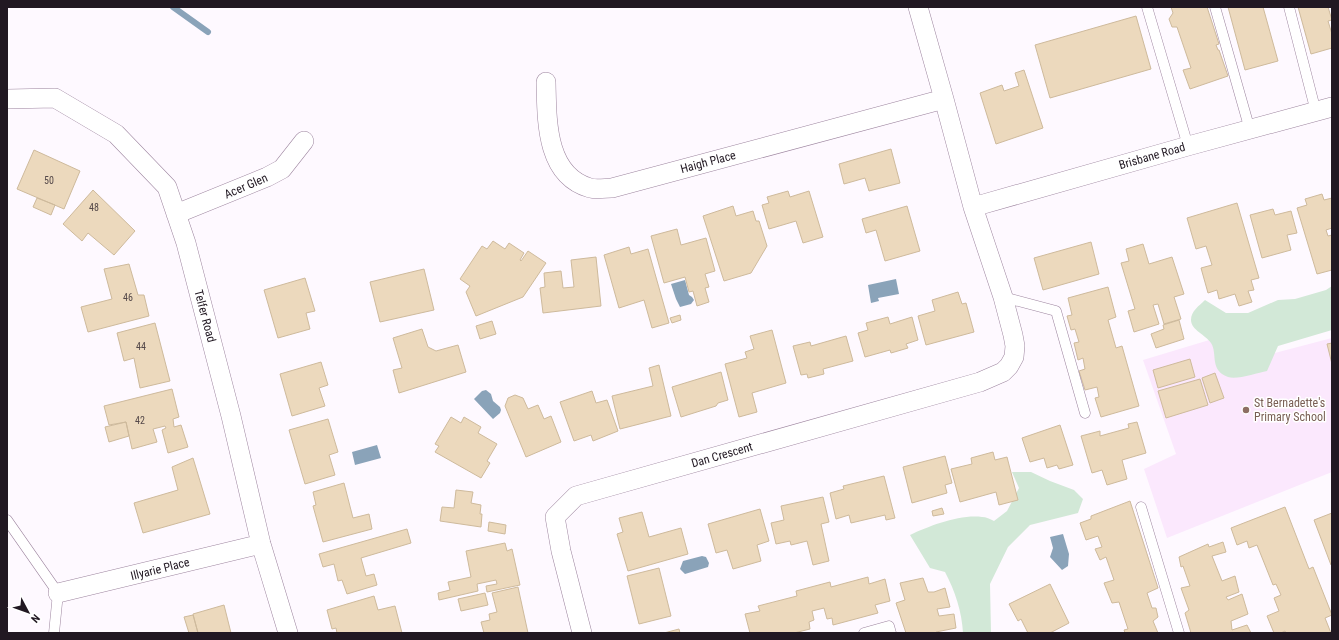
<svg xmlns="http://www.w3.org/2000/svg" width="1339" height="640" font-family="'Roboto Condensed',sans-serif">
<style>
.built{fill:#fbe8fd}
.green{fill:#d2e8d7}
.water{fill:#8aa3b9}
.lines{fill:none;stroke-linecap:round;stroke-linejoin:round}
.stream{stroke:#8aa3b9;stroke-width:6}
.building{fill:#ecd9bd;stroke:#ceba9c}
.lane-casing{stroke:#9d859f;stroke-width:11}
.street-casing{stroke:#9d859f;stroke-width:20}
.lane{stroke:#fff;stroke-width:10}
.street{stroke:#fff;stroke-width:19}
.education-dot{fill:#8d6e63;stroke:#fff;stroke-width:1.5}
.labels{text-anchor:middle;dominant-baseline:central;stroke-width:3;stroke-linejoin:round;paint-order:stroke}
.number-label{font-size:10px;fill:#544849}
.street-label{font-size:12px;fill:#211822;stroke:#fff}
.education-label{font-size:12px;fill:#785e54;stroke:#fff;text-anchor:start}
</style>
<rect width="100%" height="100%" fill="#fef9ff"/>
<path class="built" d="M1216,338L1225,366L1332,338V472L1167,538L1144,469L1176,454L1143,360Z"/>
<path class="green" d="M1332,286V330L1278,346L1267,371C1257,373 1237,380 1228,377C1209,370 1218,354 1211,343C1206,335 1191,330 1191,320C1191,311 1199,306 1205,300L1226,313H1248L1278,300L1295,299L1326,290Z
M1012,472H1031L1050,481L1074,490L1083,499L1078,513L1030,525L1008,547L990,584L991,633H963C962,612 955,591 945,572L930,568L910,535C929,526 960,514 982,517C986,517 990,519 994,521L1007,511L1019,488Z"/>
<path class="water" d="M896,279L899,294L878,298L879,301L871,303L868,285Z
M685,280L689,295L692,297L694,300L691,304L680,307L676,299L671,284Z
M486,390L491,394L493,401L500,407L501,410L500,413L493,419L474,399L482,391Z
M377,445L381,458L355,465L352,452Z
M1063,534L1069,554L1068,566L1062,570L1050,557L1053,548L1050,537Z
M702,556L706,557L709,563L708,567L685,574L680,569L683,561Z"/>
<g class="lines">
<path class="stream" d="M173,7L208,32"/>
</g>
<path class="building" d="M1171,7H1207L1219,44L1216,45L1218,50H1219L1228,76L1190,89L1183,70L1191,68L1177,27H1172L1169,19L1173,13Z
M1228,7H1263L1278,61L1245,70Z
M1298,7H1328L1332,20L1328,21L1332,34V48L1311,54Z
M1136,16L1151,69L1050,98L1035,45Z
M1024,70L1043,128L996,144L980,93L1002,85L1004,91L1019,86L1015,73Z
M891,149L900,183L869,191L865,178L844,184L839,164Z
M34,150L80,171L64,209L17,189Z
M93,190L135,231L114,255L88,233L82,241L63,224Z
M788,191L790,197L809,191L823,237L803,243L796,221L769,229L762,205L769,203L767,197Z
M1322,194L1324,200L1332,198V228L1326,230L1328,236L1332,235V270L1317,274L1297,208L1307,205L1305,199Z
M37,198L55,205L51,215L33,207Z
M1237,203L1259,278L1251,280L1254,290L1248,291L1252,302L1239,306L1235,294L1219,299L1217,290L1208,293L1201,268L1212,265L1206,246L1196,249L1187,218Z
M733,206L736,216L753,211L756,221H759L767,246L751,273L724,281L703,216Z
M907,206L920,251L885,261L876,230L866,233L862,219Z
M1273,209L1275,215L1291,211L1297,233L1287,235L1291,250L1262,258L1250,215Z
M677,229L681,245L706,238L715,271L705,274L709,287L705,288L709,302L697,306L693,291L689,292L685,277L664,283L651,236Z
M493,241L505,249L509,243L524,253L520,260L521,261L528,251L546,263L523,297L476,316L466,292L470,286L460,279L482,246L487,249Z
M1091,242L1099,274L1043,290L1034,258Z
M1143,244L1149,264L1172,257L1184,294L1174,297L1181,319L1164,324L1158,304L1153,305L1159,324L1134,332L1128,311L1135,309L1121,263L1129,261L1126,249Z
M629,247L631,254L648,249L669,323L652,328L644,300L619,308L604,255Z
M596,257L601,306L543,313L540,288L545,287L544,273L561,271L563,288L574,287L571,260Z
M129,264L138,295H144L149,316L88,332L81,307L112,299L104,269Z
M424,269L434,310L380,322L370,282Z
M305,278L315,311L306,313L310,329L278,338L264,290Z
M1108,287L1116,317L1108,320L1116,348L1122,346L1139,406L1101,417L1095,398L1099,397L1097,387L1085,390L1079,371L1085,369L1083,358L1078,360L1074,343L1079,342L1075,329L1071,330L1067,316L1072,315L1068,298Z
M958,292L962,304L966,303L974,332L926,345L918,316L935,311L932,300Z
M680,315L681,320L672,323L670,318Z
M888,317L890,324L912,317L918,340L906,344L908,348L891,353L890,350L865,357L858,333L868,330L866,323Z
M1179,320L1184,339L1156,348L1151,334L1164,329L1163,325Z
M492,321L496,334L480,339L476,326Z
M155,323L170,381L140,388L134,358L124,361L117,333Z
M422,329L428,347L436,351L458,345L466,372L399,393L393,370L402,368L393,338Z
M772,330L786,383L752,393L757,412L739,417L725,364L747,358L745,352L754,349L750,336Z
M846,336L853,361L823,369L824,374L808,378L807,374L801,375L793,346L810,342L811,346Z
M1332,343V364L1327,344Z
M1190,359L1195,377L1158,388L1153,370Z
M321,362L328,385L319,388L325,406L292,416L280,374Z
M659,365L671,416L620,429L612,396L653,386L649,368Z
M721,372L728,400L718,403L716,406L681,417L672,387Z
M1215,373L1224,398L1210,403L1202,378Z
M1200,379L1208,405L1166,418L1158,391Z
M172,389L179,417L173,419L174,427L181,425L188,447L168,453L162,430L166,428L165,426L153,429L157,442L132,449L126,422L109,425L104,406Z
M592,391L596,403L607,400L618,431L593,441L591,435L574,441L560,402Z
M515,395L523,398L528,409L538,405L544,419L551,416L561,442L526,457L505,406L508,398Z
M451,417L461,423L464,417L481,427L478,433L497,444L487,461L490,463L481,478L435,452L439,446L435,444Z
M328,419L338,452L329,455L335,475L305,484L289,430Z
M126,422L129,436L109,442L105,427Z
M1137,422L1146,453L1122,460L1127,479L1107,485L1102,470L1092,473L1081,436L1100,431V436L1129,428L1128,424Z
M1060,425L1073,465L1059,469L1057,465L1047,468L1044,458L1030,462L1022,438Z
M993,452L995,460L1007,457L1018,500L999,505L996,492L960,502L951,469L972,464L971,458Z
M945,456L952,483L945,485L947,493L912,503L903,467Z
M193,458L210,514L143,533L134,503L178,490L172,467Z
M884,476L895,518L886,520L885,515L851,523L849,515L836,519L830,493L844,489L843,486Z
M344,483L353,518L369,514L372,529L323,542L313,506L316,505L313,492Z
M456,490L473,492L471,503L481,505L480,514H482L481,527L440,521L442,507L454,508Z
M823,497L829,522L821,524L829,561L813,565L807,541L791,545L790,541L776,544L771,523L784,520L781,506Z
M1130,501L1158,588L1147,593L1152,608H1156L1158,617L1153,621L1158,633H1125L1124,630L1128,629L1119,602L1112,603L1104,583L1114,580L1106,557L1100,560L1095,549L1102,547L1098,536L1086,540L1080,523L1091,519V516Z
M1285,507L1309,569L1313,567L1332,615L1325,618L1331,633H1286L1285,631L1281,633H1274L1267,616L1279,611L1274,598L1281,595L1276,584L1273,585L1257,545L1249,548L1247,541L1237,545L1231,528Z
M942,508L944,514L933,516L932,511Z
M760,509L769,541L757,545L761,561L733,569L727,550L716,553L708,524Z
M642,512L649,537L681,528L688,554L628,571L617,534L623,532L619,518Z
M1332,513V565H1331L1314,520Z
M489,522L506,525L505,534L488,531Z
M407,529L411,543L361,558L366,576L374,574L377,585L347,594L342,580L338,581L334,564L323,567L319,554Z
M1223,542L1226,552L1212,556L1222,581L1235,576L1239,592L1226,597L1228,600L1242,594L1248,614L1231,621L1232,630L1247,625L1251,633H1191L1185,613L1189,610L1181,588L1190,586L1183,566L1181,567L1179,557L1208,544L1209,547Z
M505,543L507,551L512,549L520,585L487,592L486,586L497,584L496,580L477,584L478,591L439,600L438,593L450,590L448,582L471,577L466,551Z
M659,568L671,616L639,624L627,576Z
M868,577L869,584L885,579L890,601L875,605L878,613L833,625L832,618L827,619L824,608L812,611L814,620L809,622L810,629L794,633H750L745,614L760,611L758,606L797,596L796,591L830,582L831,587Z
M923,578L928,592H934L945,588L950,607L937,609L939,616L954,614L956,628L936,632V633H906L896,603L905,600L900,583Z
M1050,584L1069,623L1050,633H1028L1021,619L1018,621L1009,604Z
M518,587L528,633H484L481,622L490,620L489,614L497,612L492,593Z
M485,593L488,605L461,611L458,599Z
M374,596L378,610L395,606L402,633H337L336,628L332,629L327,610Z
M224,605L231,633H198L193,614Z
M193,615L198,633H189L184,617Z
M679,629L680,633H664Z"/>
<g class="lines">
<defs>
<path id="lane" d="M1147,7L1188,146
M1215,7L1250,130
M1289,7L1316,112
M1003,297L1056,311L1085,413
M1141,507L1179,633
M7,520L58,593L54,633
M864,633L889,626L891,633"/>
<path id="street" d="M546,82C547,119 545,175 590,188C597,190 606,188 612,188L944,99
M7,99L55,98L116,134L167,187L186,243L231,416L261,544L288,633
M973,207L1188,146L1332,107
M176,214L267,177L282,169L304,141
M58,593L261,544
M582,633L561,551L555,517L576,496L980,382L1003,372L1009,366L1014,357L1015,346L1013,335L1003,297L973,207L944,99L918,7"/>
</defs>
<use href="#lane" class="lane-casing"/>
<use href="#street" class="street-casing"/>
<use href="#lane" class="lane"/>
<use href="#street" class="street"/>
</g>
<circle class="education-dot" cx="1246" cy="410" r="4"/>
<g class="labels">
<g class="number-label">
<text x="49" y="180">50</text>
<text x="94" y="207">48</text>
<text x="128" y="297">46</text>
<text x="141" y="346">44</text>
<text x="140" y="420">42</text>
</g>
<g class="street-label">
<text transform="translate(1152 156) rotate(-16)">Brisbane Road</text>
<text transform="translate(708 162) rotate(-15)">Haigh Place</text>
<text transform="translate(246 186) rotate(-23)">Acer Glen</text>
<text transform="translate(205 316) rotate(75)">Telfer Road</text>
<text transform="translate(722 455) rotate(-16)">Dan Crescent</text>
<text transform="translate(160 569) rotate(-14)">Illyarie Place</text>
</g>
<g class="education-label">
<text x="1254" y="403">St Bernadette's<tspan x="1254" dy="14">Primary School</tspan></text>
</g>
</g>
<rect width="1339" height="640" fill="none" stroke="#211822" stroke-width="16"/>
<g transform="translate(28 612) rotate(131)" stroke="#ffffff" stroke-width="3" paint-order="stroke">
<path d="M0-3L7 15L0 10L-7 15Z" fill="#211822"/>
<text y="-6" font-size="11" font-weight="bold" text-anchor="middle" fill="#211822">N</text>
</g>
</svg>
